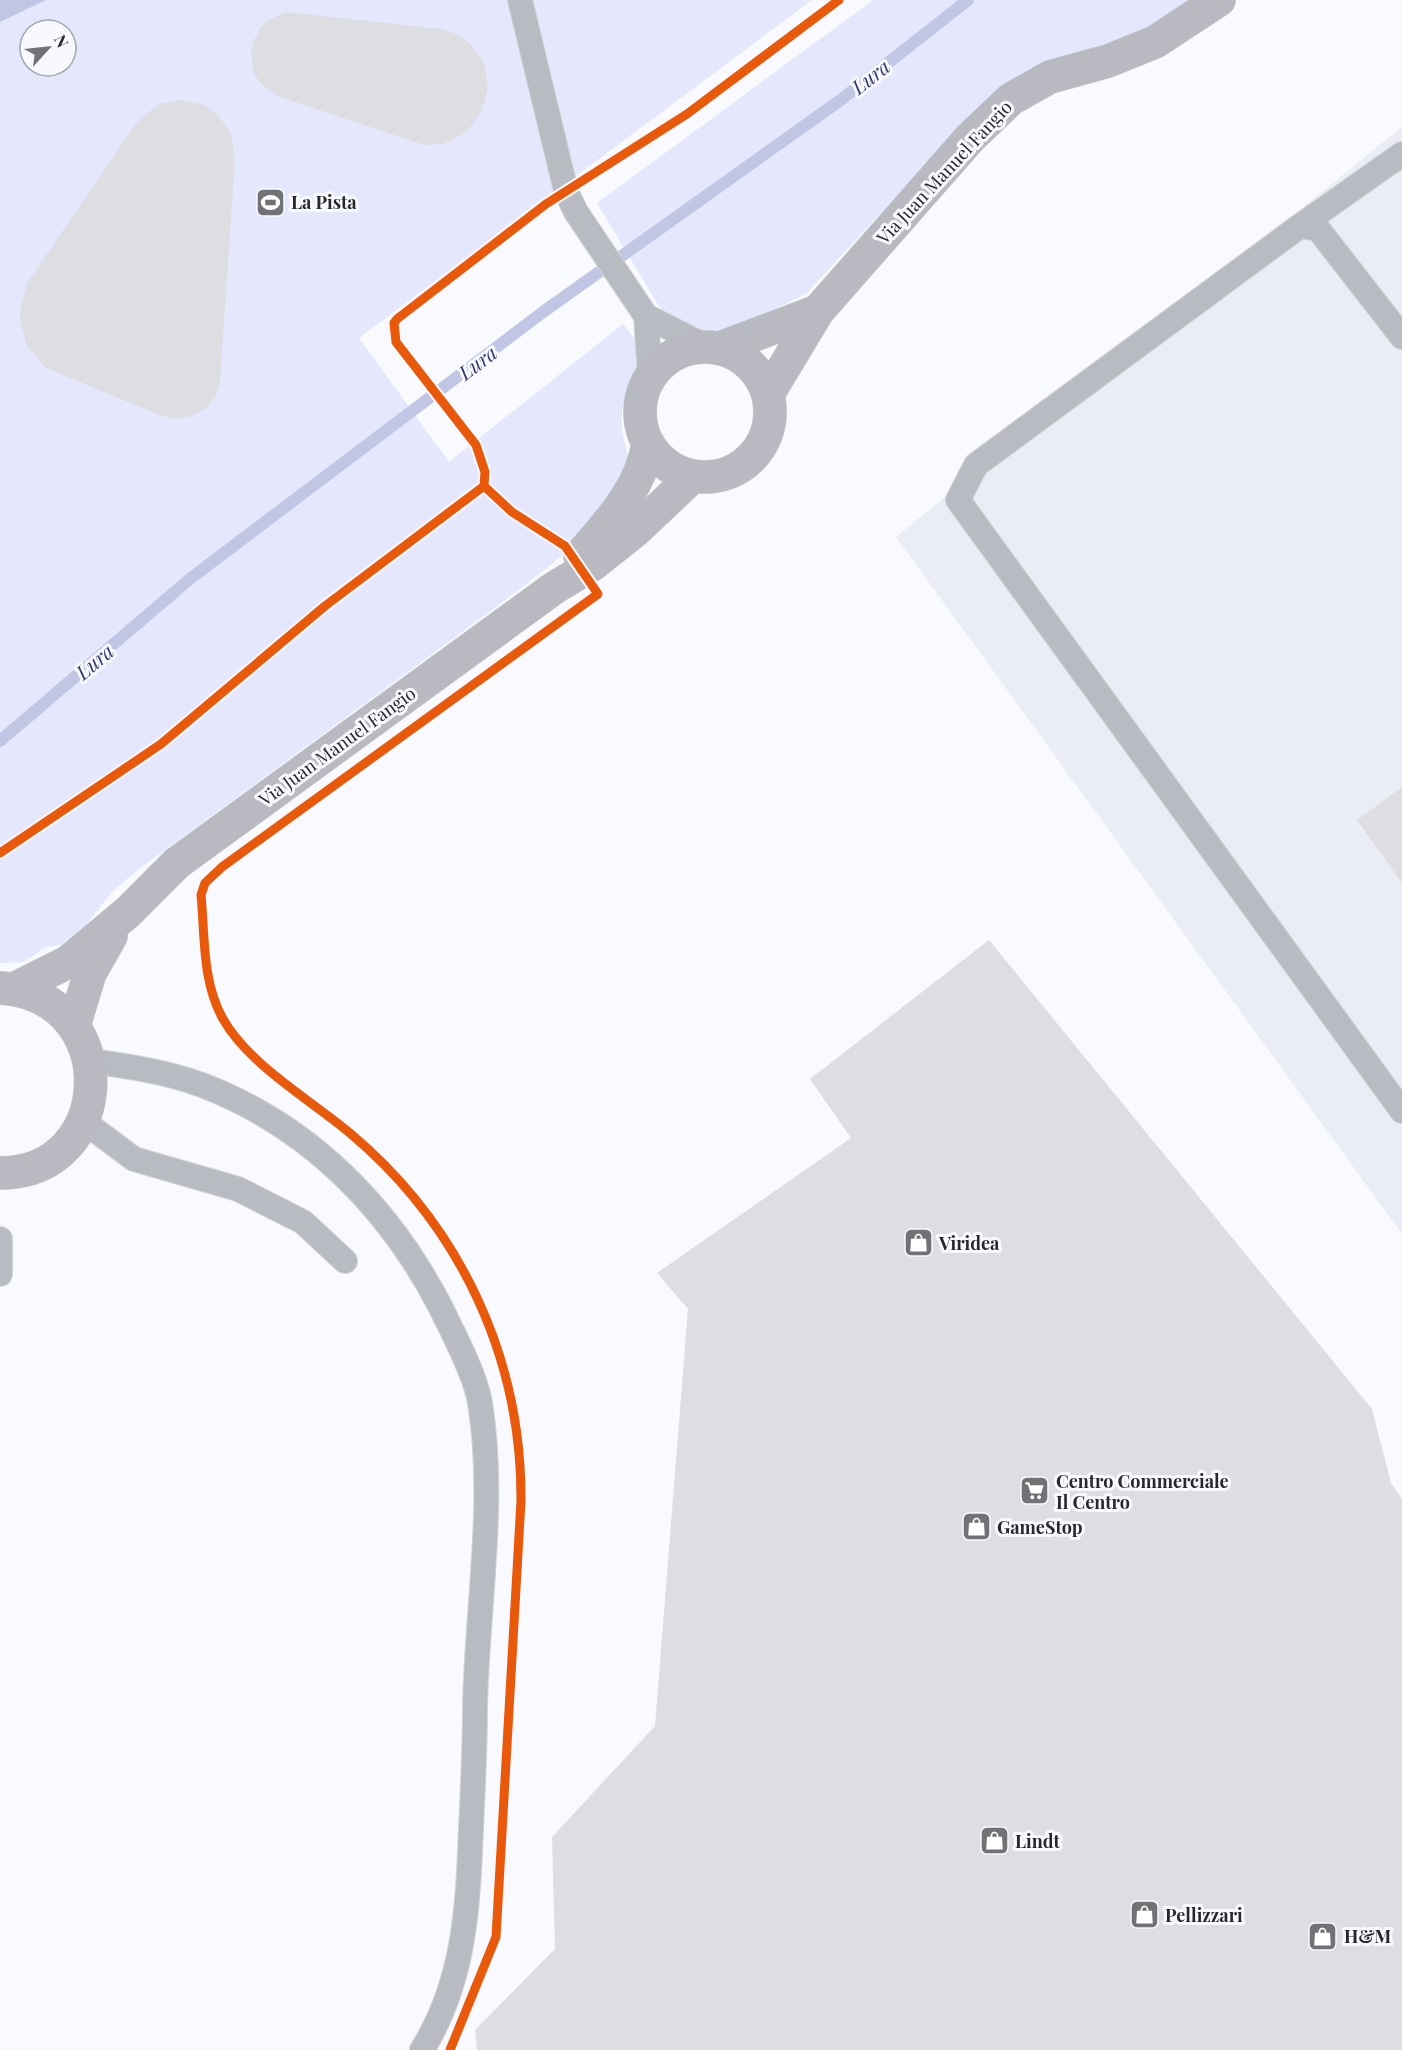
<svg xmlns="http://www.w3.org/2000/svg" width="1402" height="2050" font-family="'Playfair Display',serif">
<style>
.built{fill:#eaecf6}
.green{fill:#e5e7fd;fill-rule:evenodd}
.water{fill:#c2c6e5}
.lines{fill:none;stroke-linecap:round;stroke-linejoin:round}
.stream{stroke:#c2c6e5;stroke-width:12}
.building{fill:#dedee2}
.lane-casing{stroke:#d4d4d7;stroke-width:26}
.secondary-casing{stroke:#d4d4d7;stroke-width:34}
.lane{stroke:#b9bbc2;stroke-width:24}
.secondary{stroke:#b8b9c1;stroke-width:33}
.cycleway-casing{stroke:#f8f9fe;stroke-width:13}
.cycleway{stroke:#e8590c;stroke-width:9}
.labels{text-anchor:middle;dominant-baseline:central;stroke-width:6;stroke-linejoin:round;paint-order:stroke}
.street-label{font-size:18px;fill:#28282c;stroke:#f8f9fe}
.poi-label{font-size:18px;font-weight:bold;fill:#28282c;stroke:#f8f9fe;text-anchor:start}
.water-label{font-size:20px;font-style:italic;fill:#373870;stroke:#f8f9fe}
</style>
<rect width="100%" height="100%" fill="#f9fafd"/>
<path class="built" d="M1402,127V1234L896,537Z"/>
<path class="green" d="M0,0H812L359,338L449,462L623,324L645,353C623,396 613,416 631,463L599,523L547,568L499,605L135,872L112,892L85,926L60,945L45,947L24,962L0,963ZM30,30H66V66H30Z
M873,0H1191L1146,29L1125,39L1042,63L1021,74L1001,88L959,128L806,294L716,337L679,328L660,308L597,203Z"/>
<path class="water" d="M0,0H46L0,22Z"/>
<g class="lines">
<path class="stream" d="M0,741L191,578L543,312L842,99L968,0"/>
</g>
<path class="building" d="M286,12L442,29L457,34L472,45L484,63L488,86L482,111L469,129L456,138L443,144L424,145L277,96L259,82L253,71L251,54L254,40L261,27L270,19Z
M183,100L204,105L219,116L231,134L235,158L220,382L216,396L205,409L192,416L178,419L162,416L46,368L27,346L19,316L27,283L137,122L159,104Z
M1402,787V883L1357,820Z
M989,940L1372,1409L1391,1483L1402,1499V2050H477L475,2030L555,1949L552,1837L655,1726L688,1309L657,1273L851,1138L810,1079Z"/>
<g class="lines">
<defs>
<path id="lane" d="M520,0L566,191L576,212L646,316L705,346
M1300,226L1402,154
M646,316L650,376
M1402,337L1318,229L1300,226L976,465L958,500L1402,1111
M90,1061C127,1066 167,1072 202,1085C309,1126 389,1207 441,1308C453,1333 476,1376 480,1403C496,1501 477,1608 475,1706C475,1747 473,1787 471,1828C468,1906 465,1981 422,2050
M83,1121L134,1159L238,1189L303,1222L345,1261
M0,1239V1274"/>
<path id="secondary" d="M640 412a65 65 0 1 1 130 0a65 65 0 1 1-130 0Z
M720,348L818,311
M768,394L818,311L970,138L1011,99L1050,77L1108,61L1155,42L1219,0
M580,556C608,523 641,489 648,444
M14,989L68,962L128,912L177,863L554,588L592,565L636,530L692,477
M74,1026L90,973L111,936
M0,1173C118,1173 123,997 2,988"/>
</defs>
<use href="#lane" class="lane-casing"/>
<use href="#secondary" class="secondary-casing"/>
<use href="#lane" class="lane"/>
<use href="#secondary" class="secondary"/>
<defs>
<path id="cycleway" d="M0,853L161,744L325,606L484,486
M450,2050L496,1937L521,1501C522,1358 460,1226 351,1134C311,1100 249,1065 223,1019C202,982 205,936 201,895L205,883L222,867L598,594L565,546L512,512L484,486L485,472L476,445L396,342L394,323L397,319L546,204L687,114L839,0"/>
</defs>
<use href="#cycleway" class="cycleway-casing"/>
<use href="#cycleway" class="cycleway"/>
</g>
<defs>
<symbol id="stadium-square" viewBox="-11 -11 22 22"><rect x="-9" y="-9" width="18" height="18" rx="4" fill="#717275" stroke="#f8f9fe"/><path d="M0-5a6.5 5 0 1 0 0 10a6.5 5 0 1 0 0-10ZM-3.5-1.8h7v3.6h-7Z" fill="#fff"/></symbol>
<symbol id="shop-square" viewBox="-11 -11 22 22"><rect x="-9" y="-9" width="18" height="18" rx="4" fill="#717275" stroke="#f8f9fe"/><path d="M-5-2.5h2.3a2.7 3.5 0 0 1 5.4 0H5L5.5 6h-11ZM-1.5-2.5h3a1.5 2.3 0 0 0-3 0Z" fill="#fff"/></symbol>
<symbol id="supermarket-square" viewBox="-11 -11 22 22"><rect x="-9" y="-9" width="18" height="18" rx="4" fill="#717275" stroke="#f8f9fe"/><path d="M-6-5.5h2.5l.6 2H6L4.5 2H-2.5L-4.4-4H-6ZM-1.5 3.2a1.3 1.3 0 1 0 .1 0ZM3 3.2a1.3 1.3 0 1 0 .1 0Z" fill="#fff"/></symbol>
</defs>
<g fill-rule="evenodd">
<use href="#stadium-square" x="254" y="186" width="33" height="33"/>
<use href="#shop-square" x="902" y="1226" width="33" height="33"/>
<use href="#supermarket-square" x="1018" y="1474" width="33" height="33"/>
<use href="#shop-square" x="960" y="1510" width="33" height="33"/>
<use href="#shop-square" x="978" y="1824" width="33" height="33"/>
<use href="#shop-square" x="1128" y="1898" width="33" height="33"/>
<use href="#shop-square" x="1306" y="1920" width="33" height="33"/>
</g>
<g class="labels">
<g class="street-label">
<text transform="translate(944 172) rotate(-47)">Via Juan Manuel Fangio</text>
<text transform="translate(337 746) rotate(-36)">Via Juan Manuel Fangio</text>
</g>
<g class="poi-label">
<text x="291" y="202">La Pista</text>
<text x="939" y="1243">Viridea</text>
<text x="1056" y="1481">Centro Commerciale<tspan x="1056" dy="21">Il Centro</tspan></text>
<text x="997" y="1527">GameStop</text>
<text x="1015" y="1841">Lindt</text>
<text x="1165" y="1915">Pellizzari</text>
<text x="1344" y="1936">H&amp;M</text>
</g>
<g class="water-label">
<text transform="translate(870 76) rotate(-38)">Lura</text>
<text transform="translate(477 362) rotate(-37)">Lura</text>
<text transform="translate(94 661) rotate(-40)">Lura</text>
</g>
</g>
<g transform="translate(48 48) rotate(63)"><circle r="28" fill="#f8f9fe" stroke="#a5a5aa" stroke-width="1.5"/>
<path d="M0-4.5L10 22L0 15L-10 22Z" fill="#717275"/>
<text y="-9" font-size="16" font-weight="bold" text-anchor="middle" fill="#28282c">N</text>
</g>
</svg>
